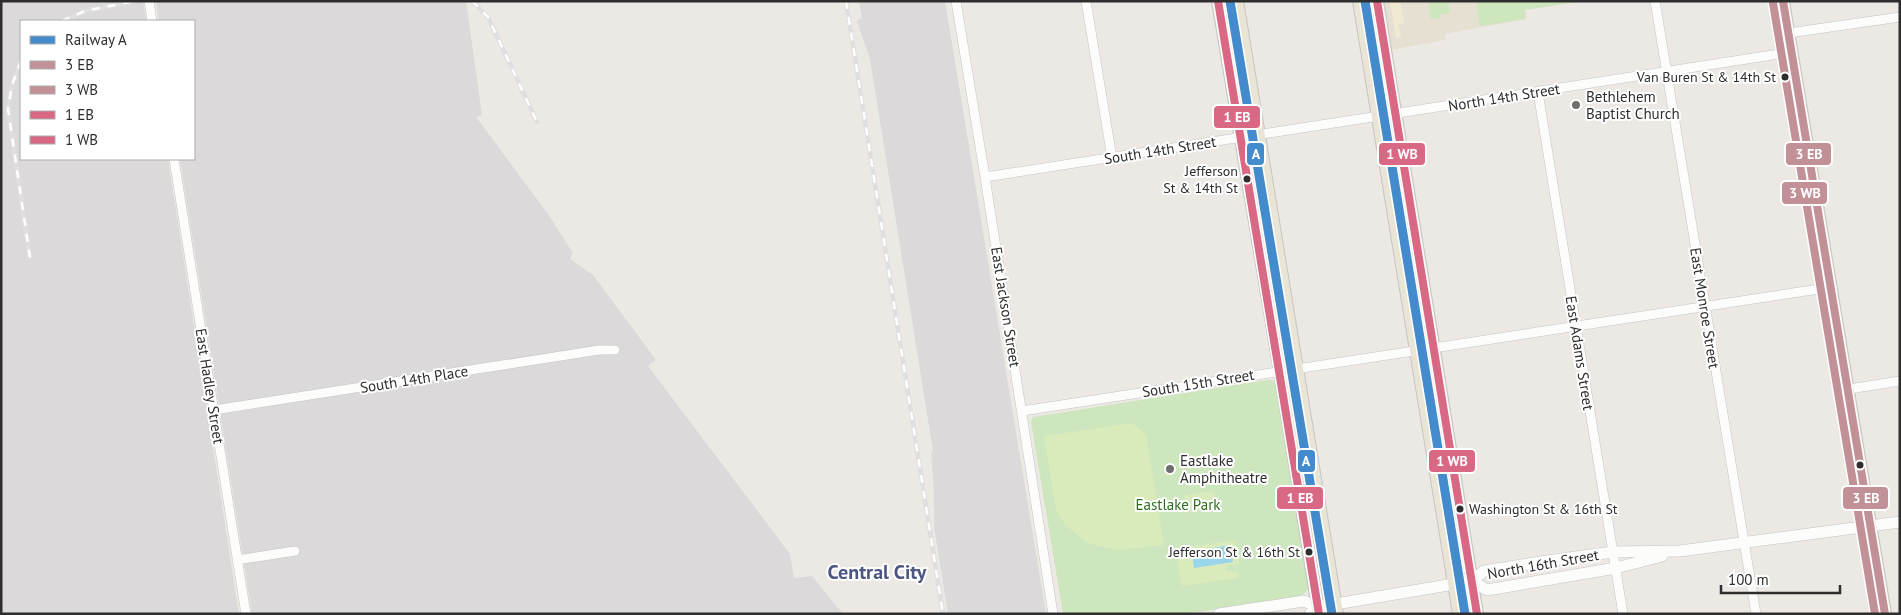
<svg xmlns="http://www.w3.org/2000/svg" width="1901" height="615" font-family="'PT Sans',sans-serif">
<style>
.industrial{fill:#dcd9db}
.education{fill:#e6e0d3}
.green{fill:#cee6be}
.sand{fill:#f0ead3}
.pitch{fill:#d9eabb}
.water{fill:#99d6ec}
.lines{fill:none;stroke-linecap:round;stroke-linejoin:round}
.street-casing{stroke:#c5c4c5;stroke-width:10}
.secondary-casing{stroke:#c5c4c5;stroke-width:12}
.primary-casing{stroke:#c6c5c4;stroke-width:14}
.street{stroke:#fcfcfb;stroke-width:9}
.secondary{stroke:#fcfcfb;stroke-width:11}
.primary{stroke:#e8e4d6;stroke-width:12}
.rail-casing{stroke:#dfdfe1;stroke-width:4.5}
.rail{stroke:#fff;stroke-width:2.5;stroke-dasharray:8;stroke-linecap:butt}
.bus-1-casing{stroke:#fff;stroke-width:11}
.bus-2-casing{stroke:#fff;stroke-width:11}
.bus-3-casing{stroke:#fff;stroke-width:11}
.bus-4-casing{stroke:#fff;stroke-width:11}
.bus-1{stroke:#c29197;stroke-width:8}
.bus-2{stroke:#c29197;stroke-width:8}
.bus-3{stroke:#d96885;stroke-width:8}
.bus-4{stroke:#d96885;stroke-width:8}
.rail-1-casing{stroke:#fff;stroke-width:12}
.rail-1{stroke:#448bcd;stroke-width:9}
.bus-dot{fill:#2e2e2e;stroke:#fff;stroke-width:2}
.poi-dot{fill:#706f6e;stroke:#fff;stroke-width:2}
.labels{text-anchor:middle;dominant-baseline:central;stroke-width:4;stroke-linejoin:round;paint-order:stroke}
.bus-label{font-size:14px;fill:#2e2e2e;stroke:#fff;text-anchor:end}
.poi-label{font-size:15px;fill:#2e2e2e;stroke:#fff;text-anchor:start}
.street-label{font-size:15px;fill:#2e2e2e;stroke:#fff}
.park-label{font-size:15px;fill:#2c6e1b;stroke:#fff}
.district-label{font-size:20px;font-weight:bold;fill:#4d5680;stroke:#fff}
.line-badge{stroke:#fff;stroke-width:2}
.badge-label{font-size:14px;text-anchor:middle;font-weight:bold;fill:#fff}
</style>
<rect width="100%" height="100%" fill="#ece8e4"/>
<path class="industrial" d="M1,1H143L146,21H21V159H168L239,614H1Z
M156,1H466L482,115L476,117L548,214L573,253L570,259L593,275L656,360L648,366L790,554L794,578L812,576L843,614H252L180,159H194V21H159Z
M859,1H945L1046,614H948L934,527V491L931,452L933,451L870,59L857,21L862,18Z"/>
<path class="education" d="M1383,1H1583L1525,10L1526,19L1445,34V40L1391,50Z"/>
<path class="green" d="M1428,1H1448L1450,13L1440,15V18L1431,19Z
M1476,1H1583L1525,10L1526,19L1480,26Z
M1267,380H1271L1276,383L1309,588L1302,596L1185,614H1063L1031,422L1033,417Z"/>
<path class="sand" d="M1390,1H1400L1404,23L1398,24L1401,37L1396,38Z"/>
<path class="pitch" d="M1132,423L1146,434L1164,545L1118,550L1087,543L1070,529L1064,523L1056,510L1044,436Z
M1214,491L1216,508L1187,513L1184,495Z
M1235,540L1239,564L1229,565L1226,567L1227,571L1232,570L1233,573L1237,572L1238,578L1182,586L1175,549Z"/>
<path class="water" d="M1230,545L1233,562L1194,568L1192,552Z"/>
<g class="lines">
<defs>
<path id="street" d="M149,1L152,21
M956,1L985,177L1053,614
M1086,1L1112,158
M1655,1L1756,614
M1789,33L1900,17
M1538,92L1623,614
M174,159L246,614
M985,177L1792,52
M1849,389L1900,381
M214,410L599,350H615
M1022,411L1832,287
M237,560L295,551"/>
<path id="secondary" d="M1472,581L1484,571L1547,561L1613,552L1680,551L1900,522
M1472,581L1487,590L1616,568L1662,556
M1219,614L1304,601L1318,607
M1310,614L1318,607L1472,581"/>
<path id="primary" d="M1218,1L1282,383L1319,614
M1237,1L1337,614
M1359,1L1459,614
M1377,1L1477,614
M1783,1L1885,614"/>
</defs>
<use href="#street" class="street-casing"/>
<use href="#secondary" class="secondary-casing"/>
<use href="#primary" class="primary-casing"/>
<use href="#street" class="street"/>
<use href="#secondary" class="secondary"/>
<use href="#primary" class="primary"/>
<defs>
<path id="rail" d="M472,1L488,17L537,122
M846,1L943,614
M62,21L85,11L135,1
M21,61L12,85L8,109L30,258"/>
</defs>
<use href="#rail" class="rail-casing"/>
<use href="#rail" class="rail"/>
<defs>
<path id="bus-1" d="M1783,1L1885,614"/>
<path id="bus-2" d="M1773,3L1875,614"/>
<path id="bus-3" d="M1218,1L1319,614"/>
<path id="bus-4" d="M1377,1L1477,614"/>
</defs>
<use href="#bus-1" class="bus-1-casing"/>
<use href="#bus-2" class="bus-2-casing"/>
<use href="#bus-3" class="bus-3-casing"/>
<use href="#bus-4" class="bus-4-casing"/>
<use href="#bus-1" class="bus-1"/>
<use href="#bus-2" class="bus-2"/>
<use href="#bus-3" class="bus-3"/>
<use href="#bus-4" class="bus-4"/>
<defs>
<path id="rail-1" d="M1230,1L1332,614
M1365,1L1465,614"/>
</defs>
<use href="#rail-1" class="rail-1-casing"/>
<use href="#rail-1" class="rail-1"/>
</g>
<g class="bus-dot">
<circle cx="1785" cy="77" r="4.5"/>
<circle cx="1247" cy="179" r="4.5"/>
<circle cx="1860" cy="465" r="4.5"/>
<circle cx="1460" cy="509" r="4.5"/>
<circle cx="1309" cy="552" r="4.5"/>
</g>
<g class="poi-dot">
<circle cx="1576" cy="105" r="5"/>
<circle cx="1170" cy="469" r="5"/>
</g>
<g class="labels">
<g class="bus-label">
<text x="1776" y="77">Van Buren St &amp; 14th St</text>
<text x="1238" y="171">Jefferson<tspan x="1238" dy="17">St &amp; 14th St</tspan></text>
<text x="1469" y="509" text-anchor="start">Washington St &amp; 16th St</text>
<text x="1300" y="552">Jefferson St &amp; 16th St</text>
</g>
<g class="poi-label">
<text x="1586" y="96">Bethlehem<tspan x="1586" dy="17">Baptist Church</tspan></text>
<text x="1180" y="460">Eastlake<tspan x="1180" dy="17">Amphitheatre</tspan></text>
</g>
<g class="street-label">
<text transform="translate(1504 97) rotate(-9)">North 14th Street</text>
<text transform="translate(1160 150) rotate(-9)">South 14th Street</text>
<text transform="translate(1006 307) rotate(81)">East Jackson Street</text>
<text transform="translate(1705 308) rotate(81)">East Monroe Street</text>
<text transform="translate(1580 353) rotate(81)">East Adams Street</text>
<text transform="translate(414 379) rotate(-9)">South 14th Place</text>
<text transform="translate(1198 383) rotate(-9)">South 15th Street</text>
<text transform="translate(210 386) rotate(81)">East Hadley Street</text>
<text transform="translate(1543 564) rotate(-10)">North 16th Street</text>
</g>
<g class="park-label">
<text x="1178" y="504">Eastlake Park</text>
</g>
<g class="district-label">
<text x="877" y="572">Central City</text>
</g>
</g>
<g class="line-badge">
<rect x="1213" y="105" width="48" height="24" rx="5" fill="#d96885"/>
<rect x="1246" y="142" width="19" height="24" rx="5" fill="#448bcd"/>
<rect x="1378" y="142" width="48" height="24" rx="5" fill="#d96885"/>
<rect x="1785" y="142" width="47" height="24" rx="5" fill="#c29197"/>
<rect x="1781" y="181" width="47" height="24" rx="5" fill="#c29197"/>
<rect x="1297" y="449" width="19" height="24" rx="5" fill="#448bcd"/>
<rect x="1428" y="449" width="48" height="24" rx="5" fill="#d96885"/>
<rect x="1842" y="486" width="47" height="24" rx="5" fill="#c29197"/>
<rect x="1276" y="486" width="48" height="24" rx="5" fill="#d96885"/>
</g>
<g class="badge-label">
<text x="1237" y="122">1 EB</text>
<text x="1256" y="159">A</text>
<text x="1402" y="159">1 WB</text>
<text x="1809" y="159">3 EB</text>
<text x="1805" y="198">3 WB</text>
<text x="1306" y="466">A</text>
<text x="1452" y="466">1 WB</text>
<text x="1866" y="503">3 EB</text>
<text x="1300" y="503">1 EB</text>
</g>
<rect width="1901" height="615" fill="none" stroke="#2e2e2e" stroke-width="5"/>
<rect x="20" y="20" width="175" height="140" fill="#ffffff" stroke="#ababab"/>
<rect x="30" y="36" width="25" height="8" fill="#448bcd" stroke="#ababab"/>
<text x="65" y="45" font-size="15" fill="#2e2e2e">Railway A</text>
<rect x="30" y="61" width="25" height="8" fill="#c29197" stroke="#ababab"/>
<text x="65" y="70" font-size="15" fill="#2e2e2e">3 EB</text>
<rect x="30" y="86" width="25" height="8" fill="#c29197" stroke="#ababab"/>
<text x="65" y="95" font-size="15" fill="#2e2e2e">3 WB</text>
<rect x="30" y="111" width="25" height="8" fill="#d96885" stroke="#ababab"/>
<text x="65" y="120" font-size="15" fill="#2e2e2e">1 EB</text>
<rect x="30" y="136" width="25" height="8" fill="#d96885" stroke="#ababab"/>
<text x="65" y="145" font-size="15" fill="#2e2e2e">1 WB</text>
<path d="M1721 585v8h119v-8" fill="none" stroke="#2e2e2e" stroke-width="2.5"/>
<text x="1728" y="585" font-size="15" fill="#2e2e2e" stroke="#ffffff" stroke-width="4" paint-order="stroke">100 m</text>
</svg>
